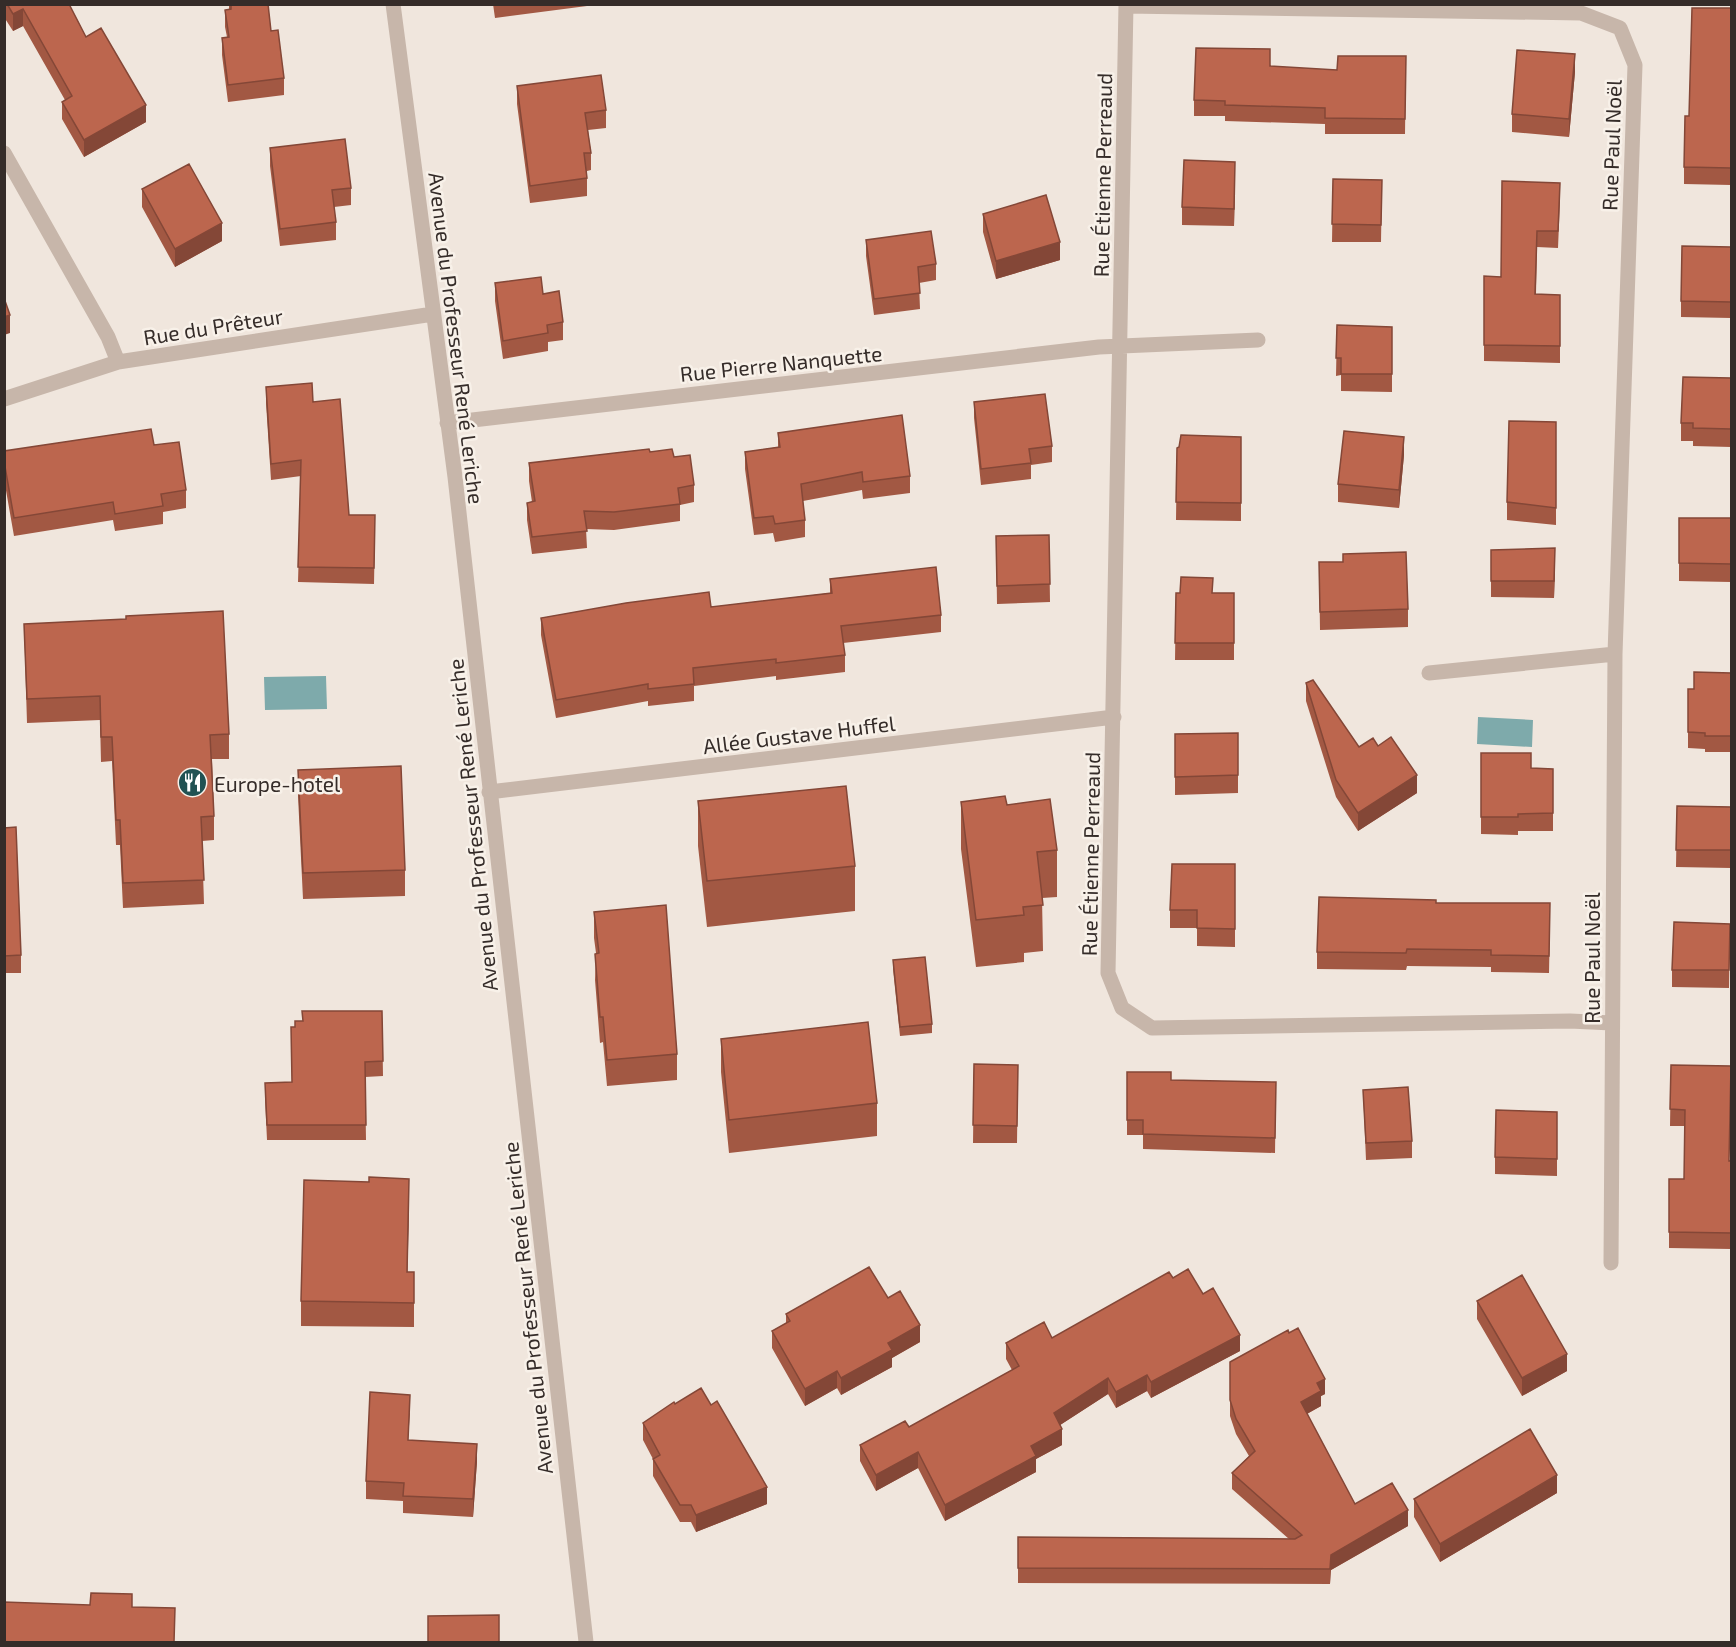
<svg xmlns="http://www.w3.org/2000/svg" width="1736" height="1647" font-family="'Exo 2',sans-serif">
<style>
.water{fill:#7eaaab}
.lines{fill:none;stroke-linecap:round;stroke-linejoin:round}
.street{stroke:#c7b6aa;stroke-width:15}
.wall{fill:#a25843}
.shaded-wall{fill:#844737}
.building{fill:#bc664e;stroke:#844737;stroke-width:1.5}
.labels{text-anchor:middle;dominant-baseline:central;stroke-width:5;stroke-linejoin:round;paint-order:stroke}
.street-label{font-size:21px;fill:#352c29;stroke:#f8f1e9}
.poi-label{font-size:21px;fill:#352c29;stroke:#f8f1e9;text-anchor:start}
</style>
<rect width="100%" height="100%" fill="#f0e6dd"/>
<path class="water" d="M326,676L327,709L265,710L264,677Z
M1478,717L1533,720L1532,747L1477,744Z"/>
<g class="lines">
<path class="street" d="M393,4L455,477L586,1642
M1126,4L1108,973L1122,1008L1152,1028L1570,1021L1612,1023
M1126,6L1581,13L1620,28L1635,65L1615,654L1611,1263
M4,153L108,337L118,362
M4,399L118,362L433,314
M447,423L1099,347L1258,340
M1429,673L1615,654
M489,792L1114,717"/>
</g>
<path class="wall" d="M4,4H69L86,37L146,122L84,157L62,119V102L65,100L23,26L13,31L4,17Z
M229,4H268L271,31L284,78V95L228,102L222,55V38L227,37L225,27V10L229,9Z
M493,4H587V6L495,18Z
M1731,8V185L1684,184V167L1689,116Z
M1406,56L1405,134H1325V124L1225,121V116H1194V100L1337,70Z
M1575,72L1569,137L1512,132V114Z
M517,86L606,110V128L588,130L591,153V170L587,171V196L530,203L517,104Z
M270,148L351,188V205L334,207L336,222V240L280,246L270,166Z
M1333,179L1382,180L1381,242H1332Z
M1235,180L1234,226L1182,225V207Z
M142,189L222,241L175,267L142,207Z
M1560,200L1558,248L1537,247L1536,294L1560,295V363L1484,361V276L1501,277Z
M983,214L1060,260L996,279L983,232Z
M866,240L936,264V280L919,283L920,309L874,315L866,256Z
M1731,247V318L1681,317V301Z
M495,283L543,294L563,322V340L548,342V351L503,359L495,301Z
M1337,325L1392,327V392L1341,391V375L1336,376Z
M1731,378V447L1693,446V441H1681V423Z
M266,387L313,402L349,515L375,531L374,584L298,582L301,476L271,480L266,403Z
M974,402L1052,446V462L1031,465V479L981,485L974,418Z
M1556,422V525L1507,520V502Z
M778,433L910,476V493L863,499L862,490L803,501L805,520V537L775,542L773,533L754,535L745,469V452L778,447Z
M1241,437V521L1176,520L1177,448Z
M154,445L186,490V508L163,512V524L115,531L113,520L14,536L4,479V451Z
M650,452L674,457L694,485V502L680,505V521L614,530L586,529L587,548L532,554L527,520V503L532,502L529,481V463Z
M1404,455L1399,508L1338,502V484Z
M1679,518H1731V582L1679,581Z
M1049,535L1050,602L997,604L996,536Z
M1491,550L1555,565L1554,598L1491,597Z
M1343,554L1408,609V627L1320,630L1319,562H1343Z
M830,579L941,615V632L843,643L845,655V672L776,680V676L694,686V701L648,706V701L556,718L541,635V618L711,607L830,593Z
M1176,593H1234V660H1175Z
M24,624L229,734V759H212L214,816V840L202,841L204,904L123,908L120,845H116L112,761L101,762L100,720L27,723Z
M1731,673V752H1705V749L1688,748V689H1694Z
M1306,683L1359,747L1378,746L1417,793L1358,831L1336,797L1306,701Z
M1238,733V793L1175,795V734Z
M1481,753L1531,768L1553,769V831H1518V835L1481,834Z
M298,770L405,870V896L303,899L298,796Z
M698,801L855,866V911L707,927L698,846Z
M961,802L1007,805L1057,850V897L1042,898L1043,951L1024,953V962L976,967L961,849Z
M1677,806L1731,807V868L1676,867Z
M4,828L21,955V973H4Z
M1235,864V947L1197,946V928H1170V910Z
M1436,903L1550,921L1549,973L1491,972V967L1407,966L1406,970L1317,969V952Z
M594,912L677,1054V1080L607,1086L603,1042L600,1043L595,980L596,953L594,938Z
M1730,924L1729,988L1672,987V970Z
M893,960L932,1024V1033L900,1036L893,969Z
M382,1011L383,1076L365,1077L366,1140H267L265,1098L292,1082L291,1027H295V1021H302Z
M721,1039L877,1103V1136L729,1153L721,1072Z
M974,1064L1018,1065L1017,1143H973Z
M1671,1065L1730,1161H1731V1249L1669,1248V1179H1684L1685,1126H1670Z
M1127,1072L1171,1080L1276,1082L1275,1153L1143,1149V1135H1127Z
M1363,1090L1412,1141V1158L1366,1160Z
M1557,1112V1176L1495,1174V1157Z
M409,1203L407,1272H414V1327L301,1326V1301Z
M1173,1278L1203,1294L1240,1351L1151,1398L1147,1391L1116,1408L1108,1394L1060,1425L1062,1445L1036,1459V1472L945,1521L918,1468L876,1491L860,1461V1445L909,1427L1012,1370L1006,1359V1343L1052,1338Z
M888,1298L920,1342L892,1358V1367L841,1395L837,1388L805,1406L772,1348V1331L786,1323V1314Z
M1477,1301L1567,1371L1522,1396L1477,1319Z
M1230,1362L1325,1394L1321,1396V1406L1307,1414L1355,1504L1408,1526L1331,1570L1330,1584L1018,1583V1537L1289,1539L1232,1489V1473L1249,1456L1236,1434L1230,1416Z
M410,1412L408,1440L477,1461L473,1517L403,1513V1501L366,1499V1481Z
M643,1423L767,1504L696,1532L691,1522H680L653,1476V1459L643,1440Z
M1557,1493L1440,1562L1414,1517V1499Z"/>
<path class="shaded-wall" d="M23,9V26L13,31V14Z
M1575,54V72L1569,137V119Z
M146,105V122L84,157V140Z
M1235,162V180L1234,226V209Z
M222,223V241L175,267V249Z
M1060,242V260L996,279V261Z
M10,315V333L4,335V317Z
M1404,437V455L1399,508V490Z
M1555,548V565L1554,598V581Z
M1417,775V793L1358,831V813Z
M409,1179V1203L407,1296V1272Z
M920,1325V1342L892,1358V1367L841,1395V1378L888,1343Z
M1240,1335V1351L1151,1398V1382Z
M1567,1354V1371L1522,1396V1378Z
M837,1371V1388L805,1406V1389Z
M1147,1375V1391L1116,1408V1392Z
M1108,1378V1394L1054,1429V1413Z
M1325,1379V1394L1321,1396V1406L1301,1417V1402L1317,1383Z
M1062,1429V1445L1036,1459V1472L945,1521V1505L1031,1446Z
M477,1444V1461L473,1517V1499Z
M918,1452V1468L876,1491V1475Z
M1557,1475V1493L1440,1562V1544Z
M767,1487V1504L696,1532V1515Z
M1408,1510V1526L1331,1570L1330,1584L1331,1555Z"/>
<path class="building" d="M7,4H69L86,37L101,28L146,105L84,140L62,102L72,96L23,9L13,14Z
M231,4H268L271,31L278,30L284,78L228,85L222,38L229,37L225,10L231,9Z
M1692,8H1731V168L1684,167L1685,116H1689Z
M1196,48L1270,49V66L1337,70L1338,56H1406L1405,119L1325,118V108L1225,105V101L1194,100Z
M1517,50L1575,54L1569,119L1512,114Z
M601,75L606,110L585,113L591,153H584L587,178L530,186L517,86Z
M345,139L351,188L332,190L336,222L280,229L270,148Z
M1184,160L1235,162L1234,209L1182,207Z
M189,164L222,223L175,249L142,189Z
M1333,179L1382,180L1381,225L1332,224Z
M1502,181L1560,183L1558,231H1537L1535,294L1560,295V346L1484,345V276L1501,277Z
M1046,195L1060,242L996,261L983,214Z
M931,231L936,264L918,267L920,293L874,299L866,240Z
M1682,246L1731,247V302L1681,301Z
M541,277L543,294L559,291L563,322L547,325L548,333L503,341L495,283Z
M4,298L10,315L4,317Z
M1337,325L1392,327V374H1341V358H1336Z
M1683,377L1731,378V429L1693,428V423H1681Z
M312,383L313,402L340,399L349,515H375L374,568L298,567L301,460L271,464L266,387Z
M1045,394L1052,446L1029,449L1031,463L981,469L974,402Z
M902,415L910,476L863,482L862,472L801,484L805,520L775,524L773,516L754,518L745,452L780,447L778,433Z
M1509,421L1556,422V508L1507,502Z
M151,429L154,445L179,442L186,490L161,494L163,506L115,514L113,502L14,518L4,461V451Z
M1344,431L1404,437L1399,490L1338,484Z
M1181,435L1241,437V503L1176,502L1177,448L1179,447Z
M649,449L650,452L672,449L674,457L690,455L694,485L678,488L680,504L614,512L584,511L587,531L532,537L527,503L535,501L529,463Z
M1679,518H1731V564L1679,563Z
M1049,535L1050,584L997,586L996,536Z
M1555,548L1554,581H1491V550Z
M1406,552L1408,609L1320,612L1319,562H1343V554Z
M936,567L941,615L841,626L845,655L776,663V659L693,668L694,684L648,689V684L556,700L541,618L626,603L709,592L711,607L832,593L830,579Z
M1181,577L1213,578L1212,593H1234V643H1175L1176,593H1180Z
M223,611L229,734L210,735L214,816L201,817L204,880L123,883L120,820H116L112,737H101L100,696L27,699L24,624L126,619V616Z
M1694,672L1731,673V736H1705V733L1688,732V689H1694Z
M1313,680L1359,747L1373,738L1378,746L1391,737L1417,775L1358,813L1336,780L1306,683Z
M1238,733V775L1175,777V734Z
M1481,753H1531V768L1553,769V813L1518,814V817H1481Z
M401,766L405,870L303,873L298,770Z
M846,786L855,866L707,881L698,801Z
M1005,796L1007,805L1050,799L1057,850L1037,852L1043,905L1023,907L1024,915L976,920L961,802Z
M1677,806L1731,807V850H1676Z
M16,827L21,955L4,956V828Z
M1172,864H1235V929L1197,928V910H1170Z
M1319,897L1436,900V903H1550L1549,956L1491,955V950L1407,949L1406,953L1317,952Z
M666,905L677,1054L607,1060L603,1017H600L595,954L599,953L594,912Z
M1674,922L1730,924L1729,970H1672Z
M925,957L932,1024L900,1027L893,960Z
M302,1011H382L383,1061L365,1062L366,1125H267L265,1083L292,1082L291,1027H295V1021H303Z
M868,1022L877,1103L729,1120L721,1039Z
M974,1064L1018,1065L1017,1126L973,1125Z
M1671,1065L1731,1066L1729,1161H1731V1233L1669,1232V1179H1684L1685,1110L1670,1109Z
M1127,1072H1171V1080L1276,1082L1275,1138L1143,1134V1120H1127Z
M1408,1087L1412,1141L1366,1143L1363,1090Z
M1496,1110L1557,1112V1159L1495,1157Z
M369,1177L409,1179L407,1272H414V1303L301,1301L304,1180L369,1182Z
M869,1267L888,1298L900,1291L920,1325L888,1343L892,1350L841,1378L837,1371L805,1389L772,1331L790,1321L786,1314Z
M1188,1269L1203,1294L1213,1288L1240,1335L1151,1382L1147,1375L1116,1392L1108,1378L1054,1413L1062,1429L1031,1446L1036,1456L945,1505L918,1452L876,1475L860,1445L905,1421L909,1427L1019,1366L1006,1343L1044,1322L1052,1338L1169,1272L1173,1278Z
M1522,1275L1567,1354L1522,1378L1477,1301Z
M1298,1328L1325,1379L1317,1383L1321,1391L1301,1402L1355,1504L1392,1483L1408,1510L1331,1555L1330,1569L1018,1568V1537L1295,1539L1302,1535L1232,1473L1255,1451L1236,1419L1230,1400V1362L1288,1330L1289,1333Z
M701,1388L711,1405L717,1401L767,1487L696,1515L691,1505H680L653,1459L660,1455L643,1423L674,1402L675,1404Z
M370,1392L410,1395L408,1440L477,1444L473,1499L403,1496L404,1483L366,1481Z
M1530,1429L1557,1475L1440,1544L1414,1499Z
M91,1593L132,1594V1607L175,1608L174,1642H4V1602L90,1605Z
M499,1615V1642H428V1616Z"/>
<defs>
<symbol id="restaurant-disc" viewBox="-11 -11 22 22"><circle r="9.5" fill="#215253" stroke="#f8f1e9"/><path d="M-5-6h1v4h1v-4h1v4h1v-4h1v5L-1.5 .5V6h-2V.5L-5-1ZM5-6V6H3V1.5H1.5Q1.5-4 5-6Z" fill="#fff"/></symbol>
</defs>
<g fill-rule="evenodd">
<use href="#restaurant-disc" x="176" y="766" width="33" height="33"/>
</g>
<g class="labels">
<g class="street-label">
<text transform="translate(1611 145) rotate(-88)">Rue Paul Noël</text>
<text transform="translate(1102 175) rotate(-89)">Rue Étienne Perreaud</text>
<text transform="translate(213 326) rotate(-9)">Rue du Prêteur</text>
<text transform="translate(457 338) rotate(83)">Avenue du Professeur René Leriche</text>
<text transform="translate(781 363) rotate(-6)">Rue Pierre Nanquette</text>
<text transform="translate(799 734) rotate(-7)">Allée Gustave Huffel</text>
<text transform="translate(472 825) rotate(-96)">Avenue du Professeur René Leriche</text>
<text transform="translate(1090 854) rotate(-89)">Rue Étienne Perreaud</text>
<text transform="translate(1591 958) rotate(-90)">Rue Paul Noël</text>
<text transform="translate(527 1308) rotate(-96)">Avenue du Professeur René Leriche</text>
</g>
<g class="poi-label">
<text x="214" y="783">Europe-hotel</text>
</g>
</g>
<rect width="1736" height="1647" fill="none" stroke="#352c29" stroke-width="12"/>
</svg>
